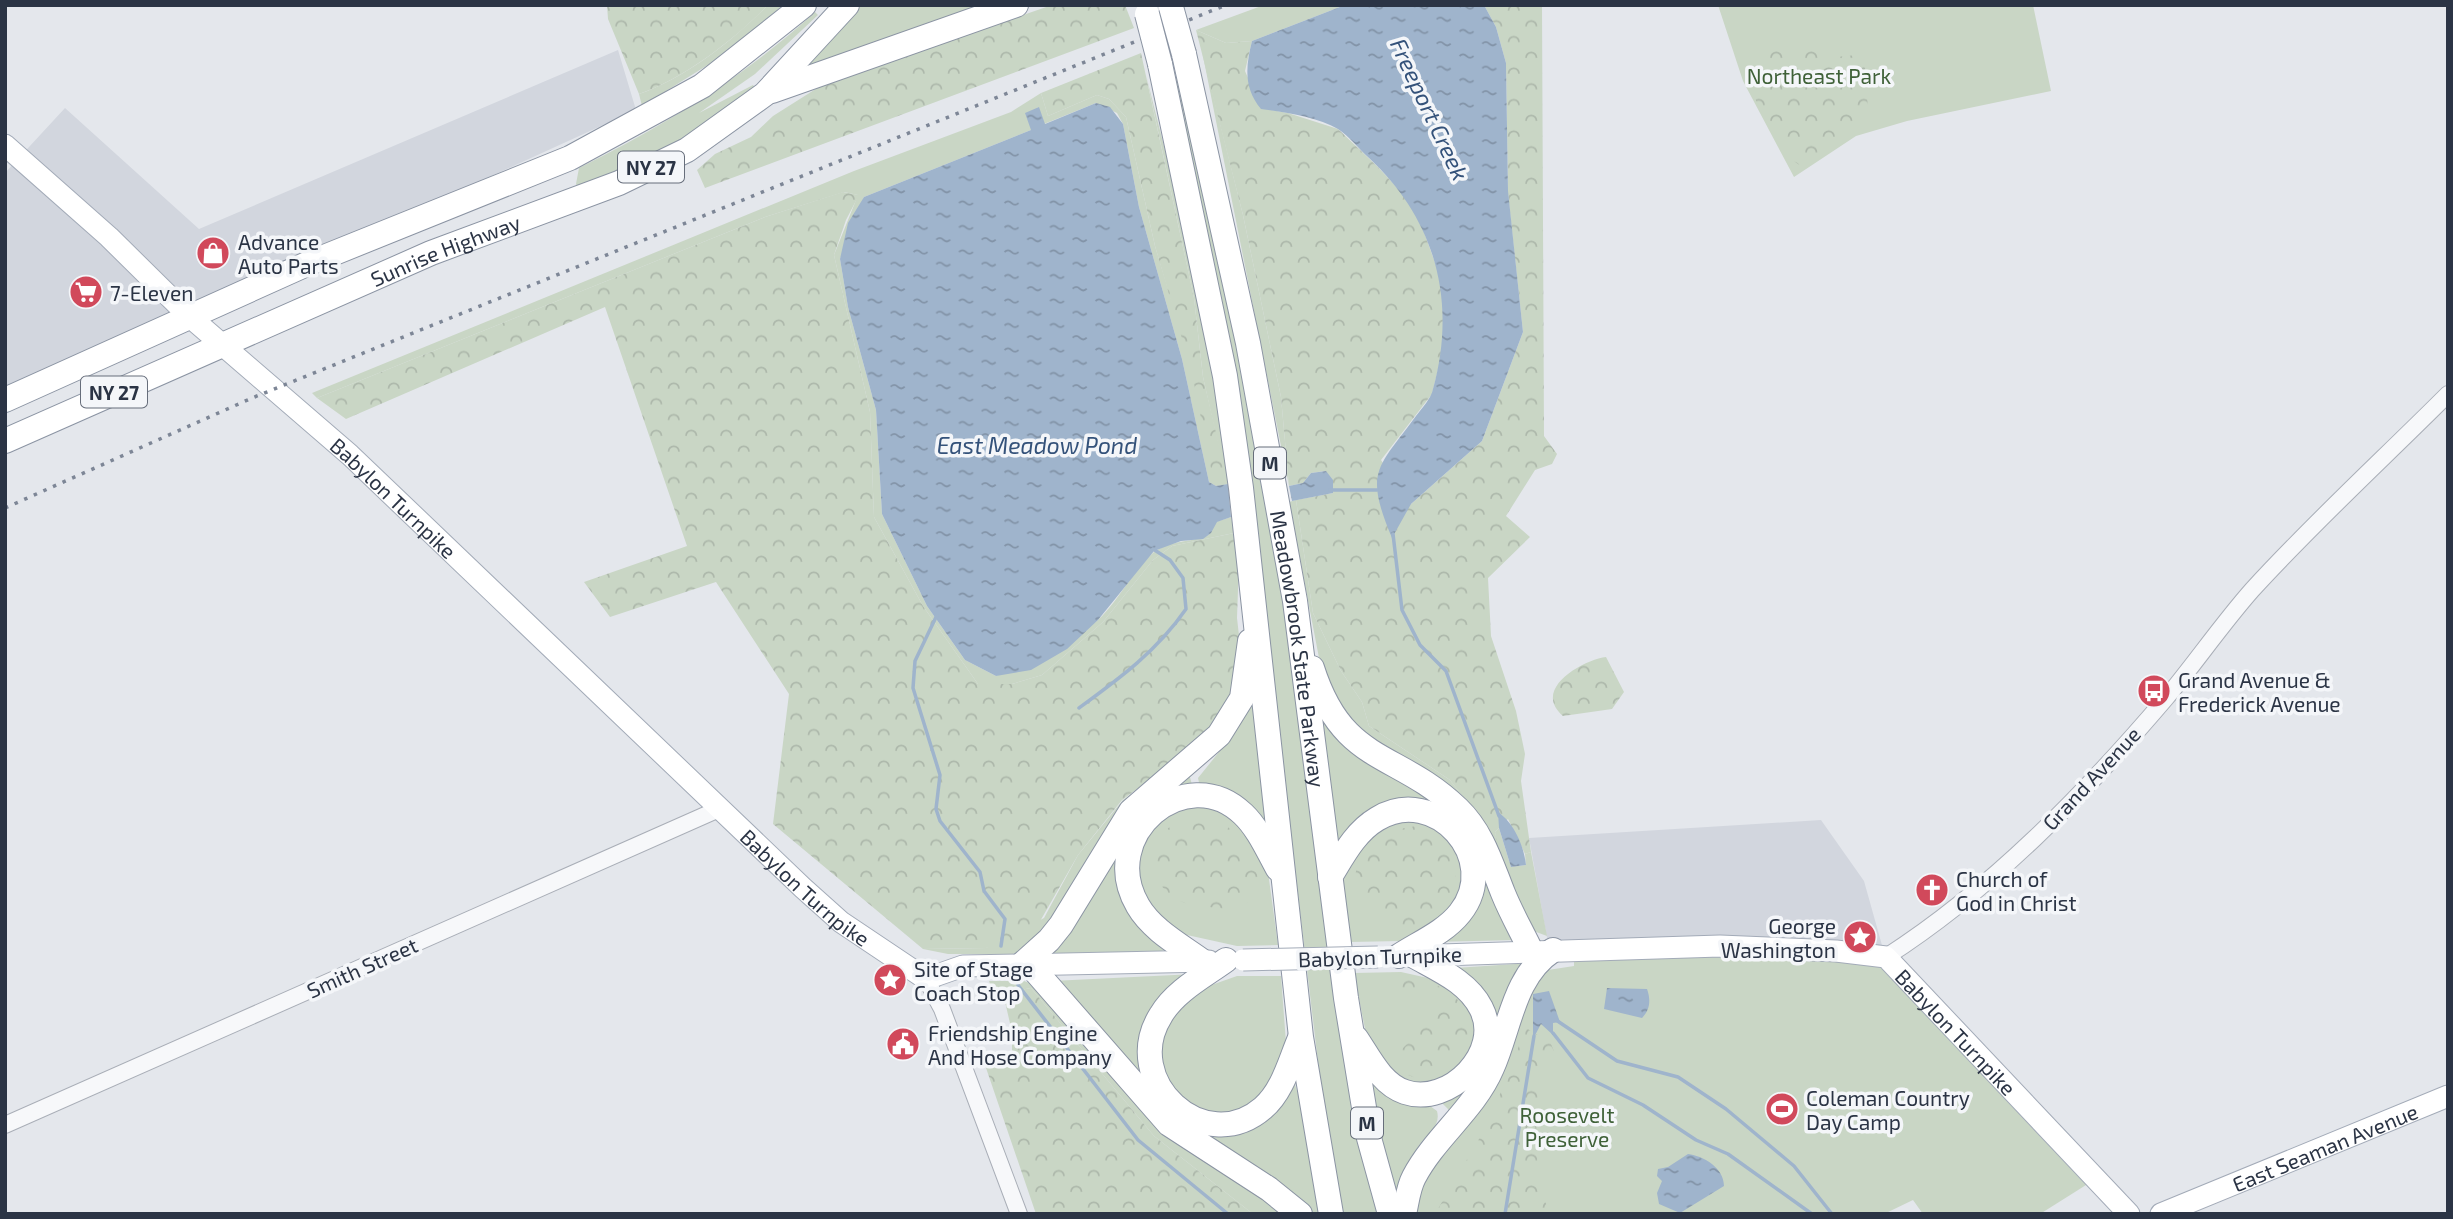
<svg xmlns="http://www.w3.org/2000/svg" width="2453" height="1219" font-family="'Exo 2',sans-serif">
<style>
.built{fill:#d2d6de}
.green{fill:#c9d6c5}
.forest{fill:url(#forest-crowns)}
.water{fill:url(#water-ripples)}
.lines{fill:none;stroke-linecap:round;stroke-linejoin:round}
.stream{stroke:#9fb4cc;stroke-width:3.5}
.minor-casing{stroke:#a9aeb7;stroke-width:18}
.major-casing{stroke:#a3abb8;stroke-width:23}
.highway-casing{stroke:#8b94a3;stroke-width:26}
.minor{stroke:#f7f8fa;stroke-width:16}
.major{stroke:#fff;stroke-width:21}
.highway{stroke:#fff;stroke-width:24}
.rail{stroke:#7d8696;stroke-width:3.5;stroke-dasharray:3.5 7;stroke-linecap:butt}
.major-bridge-casing{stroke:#a3abb8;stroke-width:23;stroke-linecap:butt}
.highway-bridge-casing{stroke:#8b94a3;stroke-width:26;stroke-linecap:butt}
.major-bridge{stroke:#fff;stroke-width:21}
.highway-bridge{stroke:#fff;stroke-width:24}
.labels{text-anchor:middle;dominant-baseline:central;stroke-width:7;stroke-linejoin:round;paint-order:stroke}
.shield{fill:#f4f6f9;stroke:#676e7b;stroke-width:2}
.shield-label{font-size:19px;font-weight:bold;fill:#2b3445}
.park-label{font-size:21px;fill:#3f6138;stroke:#f4f6f9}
.poi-label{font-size:21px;fill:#2b3445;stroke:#f4f6f9;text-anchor:start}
.street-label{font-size:21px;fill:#2b3445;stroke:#f4f6f9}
.water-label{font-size:23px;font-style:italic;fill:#34527a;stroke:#f4f6f9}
</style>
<defs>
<pattern id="forest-crowns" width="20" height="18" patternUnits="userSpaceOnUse" patternTransform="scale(1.75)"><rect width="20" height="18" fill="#c9d6c5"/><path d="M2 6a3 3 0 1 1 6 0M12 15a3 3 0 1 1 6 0" fill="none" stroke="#adb8ab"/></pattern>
<pattern id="water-ripples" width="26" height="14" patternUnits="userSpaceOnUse" patternTransform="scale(1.75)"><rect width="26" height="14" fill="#9fb4cc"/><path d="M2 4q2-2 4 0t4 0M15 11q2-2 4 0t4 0" fill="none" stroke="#8293a7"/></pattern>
</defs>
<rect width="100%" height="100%" fill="#e4e7ec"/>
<path class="built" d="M618,50L636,110L5,398V173L65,108L199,229Z
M1821,820L1864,881L1885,956L1549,949L1529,838Z"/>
<path class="green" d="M768,5H783L727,53L642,106L639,94C686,78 733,40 768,5Z
M862,5H1001L812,70L809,61Z
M1264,5H1345L1252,41L1226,43L1196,30Z
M1718,5H2033L2051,91L1907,121L1856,136L1794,177L1743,81Z
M815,12L818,15L755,74L699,113L753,85L755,88L699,132L579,190L576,184L579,168C665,125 744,77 815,12Z
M1202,51L1243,215L1281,397L1289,486Z
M1146,75L1193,261L1231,484L1216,486L1209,482L1182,359L1139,207L1123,124L1117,113L1096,103L1044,124L1038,107L1031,130L864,197L840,259L848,307L876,410L882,514L927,606L965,660L996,676C1023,662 1079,637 1099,619C1117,603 1140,560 1157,550C1180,536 1204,547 1216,522L1231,517L1234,533L1172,546L1153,560L1103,622L1042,675L1012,684H978L923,606L874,517L870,412L834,255L858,195L844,192L765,217L317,398L312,393L854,171L1011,112L1041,93L1048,116L1097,95L1109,99L1126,117L1155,246L1227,484L1203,377L1194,298Z
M1179,75L1211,219L1271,516L1350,1091L1377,1214H1342L1329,1154L1234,358L1174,78Z
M1296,500L1313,613L1341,671L1362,702L1369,726L1450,780L1496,838L1495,832L1499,828L1511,867L1526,865L1525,854L1531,852L1547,936L1531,930L1404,765L1335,708L1320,663L1289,502Z
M1249,691L1257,714L1273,854L1200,787L1198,778L1236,731Z
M1315,692L1336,733L1358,752L1421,787L1452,808L1472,834L1517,940L1431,942C1443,932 1465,921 1473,908C1508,850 1434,784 1376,813C1358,822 1349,842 1338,858L1328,800Z
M1167,769L1040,942L1013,954H948L923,949L986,948L1044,918L1078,855L1123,800Z
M1188,770L1194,792L1166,797L1120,865L1174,948L1152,953L1048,955L1129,823Z
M1176,804L1233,812L1268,872L1278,945L1237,946L1178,933L1175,937L1135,886L1134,849Z
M1382,822H1436L1467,861L1456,913L1401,941L1349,942L1343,891L1345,870Z
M1574,948L1885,956L2094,1180L2040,1214H1923L1913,1200L1884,1214H1412L1416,1189L1524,995L1548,970L1574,966Z
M1529,963L1450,1120L1448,1109L1438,1099L1492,1036L1455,968Z
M1401,972L1428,978L1469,999L1481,1040L1455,1080L1406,1085L1381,1068L1367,1039L1354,973Z
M1195,974L1175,994L1152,1088L1229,1129L1292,1075L1304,1113L1322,1214H1306L1195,1137L1052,981Z
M1237,976H1281L1286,1043L1265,1100L1211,1119L1163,1085L1161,1024L1203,988Z
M989,981H1024L1035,985L1291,1214H1253L1154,1136L1031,988L1003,993L992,990Z
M1364,1059L1437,1111C1441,1126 1428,1133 1420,1144C1406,1163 1405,1188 1401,1210L1385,1163Z"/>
<path class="forest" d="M607,5H768C735,39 684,79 639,94L608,19Z
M1052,5H1125L1134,28L705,188L697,170L715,154L751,137L773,116L822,85Z
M1484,5H1542L1544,436L1557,454L1552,464L1535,470L1506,516L1530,537L1488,578L1491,636L1516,711L1525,754L1521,781L1531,852L1525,854L1508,819L1495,832L1497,840L1450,780L1369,726L1362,702L1341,671L1313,613L1296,500L1333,493L1325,471L1311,473L1303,483L1289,486L1281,397L1243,215L1196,30L1226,43L1252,41L1245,71L1261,108L1288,113L1338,129L1378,167L1415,207L1442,282L1444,345L1432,394L1381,460L1411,504L1482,441L1523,332L1508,194L1506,63L1496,27Z
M1774,43L1805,44L1836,57L1857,55L1865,68L1869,124L1834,144L1812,162L1802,166C1778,156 1745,87 1747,61L1759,49Z
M1141,53L1194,298L1203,377L1228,484L1213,479L1192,373L1155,246L1126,117L1109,99L1097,95L1048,116L1041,93Z
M843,192L859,195L846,220L834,255L870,412L874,517L923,606L978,684H1012L1042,675L1103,622L1153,560L1172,546L1234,533L1239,561L1237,618L1241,653L1230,699L1197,745L1122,800L1078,855L1031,937L986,948L923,949L773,824L789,694L716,582L610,617L584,582L687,546L605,307L346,419L317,398L765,217Z
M1606,657L1624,692L1612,709L1563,716C1531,689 1583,660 1606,657Z
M1191,819C1199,820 1211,819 1219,822C1239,829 1256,865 1260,885L1250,901L1234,911C1218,906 1194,908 1180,901C1154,886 1140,858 1161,833C1168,826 1182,823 1191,819Z
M1417,826L1453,848L1456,887L1435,919L1412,932H1378L1382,918L1375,907L1355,893C1354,844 1370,833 1417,826Z
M1384,978L1430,980L1462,1003L1476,1029L1472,1049L1424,1081L1408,1075L1398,1053L1437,1014L1432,995L1418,990L1392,991Z
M1031,988L1154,1136L1253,1214H1036L985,1065L1012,1056V1032L1003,993Z
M1526,1028L1543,1038L1547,1034L1557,1059L1544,1053L1536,1117L1538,1187L1551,1214H1435L1489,1122Z"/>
<path class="water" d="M1345,5H1484L1496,27L1506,63L1508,191L1523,332L1482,441L1411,504L1392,538C1364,471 1377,469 1416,416C1422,408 1431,399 1433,389C1457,302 1436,220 1369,158C1359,149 1349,136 1338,129C1317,117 1285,112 1261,109C1243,88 1246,65 1252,41Z
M1096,103L1110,107L1123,124L1139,207L1182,359L1209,482L1216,486L1228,484L1231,517L1217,522L1211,533L1203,539L1181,541L1154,551L1098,620L1067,649L1031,670L996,676L965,660L927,606L882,514L876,410L848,307L840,259L848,223L864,197L1031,130L1025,113L1039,107L1045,124Z
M1326,471L1333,480V493L1292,501L1289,486L1303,483L1311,473Z
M1498,812C1514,823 1524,846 1526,865L1511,867L1499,828Z
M1607,988L1647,989C1651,1000 1650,1010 1642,1018L1604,1009Z
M1549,991L1560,1022L1553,1023V1035L1541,1024L1533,1039V994Z
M1688,1154C1704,1156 1724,1168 1724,1186L1680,1213L1659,1204L1657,1193L1662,1181L1657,1176L1658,1169L1668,1167Z"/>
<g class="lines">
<path class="stream" d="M1330,490H1377
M1393,534L1402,610L1420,645L1446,671L1499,816
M937,615L915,661L913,688L940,775L936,809L940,821L980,872L984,891L1005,919L1001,946
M1079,708C1120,678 1157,651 1186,609L1183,578L1170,560L1153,549
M1018,985L1138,1140L1228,1214
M1556,1020L1617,1061L1678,1077L1726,1109L1794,1166L1832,1214
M1553,1033L1588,1078L1643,1105L1696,1140L1728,1154L1812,1214
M1505,1214L1534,1036"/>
<defs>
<path id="minor" d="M1886,957C1992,889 2085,793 2166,698C2196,662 2222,624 2252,590C2314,522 2383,459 2448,394
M926,979L942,1009L1019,1214
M5,1125L719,809"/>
<g id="major">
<path id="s1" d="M5,145L109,237L189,316L350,455L803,888L841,922L926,979L963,966L1209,961"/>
<path id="s2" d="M1410,956L1720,946L1836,951L1886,957L2129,1214"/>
<path id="s3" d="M2161,1214L2448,1096"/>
</g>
<g id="highway">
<path id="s4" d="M1184,54L1248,343L1295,601L1346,998L1369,1138L1390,1214"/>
<path d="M1160,64L1225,376L1241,488L1301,1037L1331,1214"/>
<path d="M772,91L1016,5"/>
<path d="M5,400L307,264L570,158L702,86L804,5"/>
<path id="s5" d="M5,441L431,253L619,183L687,150L765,94L847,5"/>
<path d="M1312,668C1343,766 1397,750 1458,809C1482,832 1491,863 1503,893C1511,913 1522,932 1531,951"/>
<path d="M1330,877C1343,856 1355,832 1377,819C1435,783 1503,859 1460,913C1445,932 1419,943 1399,956"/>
<path d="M1226,960C1204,976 1175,991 1161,1015C1119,1081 1204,1159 1263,1108C1283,1091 1290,1061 1300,1038"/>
<path d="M1202,961C1180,945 1152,930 1138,906C1096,835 1186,759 1243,814C1258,828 1268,851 1278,869"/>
<path d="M1030,965L1169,1124L1269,1189L1300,1214"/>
<path d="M1020,966L1049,940L1061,925L1131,811L1219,735L1242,698L1250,641"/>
<path d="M1356,1038C1369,1057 1381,1084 1405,1092C1449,1107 1504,1052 1481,1008C1468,982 1439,970 1414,956"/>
<path d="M1404,1214C1407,1202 1408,1188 1414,1177C1435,1137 1474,1110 1492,1068C1510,1028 1513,976 1553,950"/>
</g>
</defs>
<use href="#minor" class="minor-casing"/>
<use href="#major" class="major-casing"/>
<use href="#highway" class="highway-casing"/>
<use href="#minor" class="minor"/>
<use href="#major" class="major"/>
<use href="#highway" class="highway"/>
<path class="rail" d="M5,508L252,398L1226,5"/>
<defs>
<path id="major-bridge" d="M1243,960L1378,957"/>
<path id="highway-bridge" d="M1171,7L1184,54
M1147,14L1160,64"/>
</defs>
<use href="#major-bridge" class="major-bridge-casing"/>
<use href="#highway-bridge" class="highway-bridge-casing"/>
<use href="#major-bridge" class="major-bridge"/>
<use href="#highway-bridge" class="highway-bridge"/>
</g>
<defs>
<symbol id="shop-disc" viewBox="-11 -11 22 22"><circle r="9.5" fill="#d1495b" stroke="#f4f6f9"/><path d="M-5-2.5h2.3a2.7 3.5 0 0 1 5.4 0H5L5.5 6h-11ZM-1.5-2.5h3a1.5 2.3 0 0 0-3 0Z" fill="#fff"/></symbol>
<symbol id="supermarket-disc" viewBox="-11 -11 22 22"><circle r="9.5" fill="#d1495b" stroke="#f4f6f9"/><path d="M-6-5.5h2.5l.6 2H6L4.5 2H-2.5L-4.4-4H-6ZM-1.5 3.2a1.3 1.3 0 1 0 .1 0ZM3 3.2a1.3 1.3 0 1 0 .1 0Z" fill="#fff"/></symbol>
<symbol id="bus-disc" viewBox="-11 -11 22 22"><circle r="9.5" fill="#d1495b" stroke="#f4f6f9"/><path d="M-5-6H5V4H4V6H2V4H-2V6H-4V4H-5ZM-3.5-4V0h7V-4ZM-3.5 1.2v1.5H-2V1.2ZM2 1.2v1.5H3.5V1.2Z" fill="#fff"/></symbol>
<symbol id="church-disc" viewBox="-11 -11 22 22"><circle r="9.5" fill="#d1495b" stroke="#f4f6f9"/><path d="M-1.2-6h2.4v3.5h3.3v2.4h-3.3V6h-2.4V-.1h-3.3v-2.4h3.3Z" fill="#fff"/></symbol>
<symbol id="sight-disc" viewBox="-11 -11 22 22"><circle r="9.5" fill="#d1495b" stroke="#f4f6f9"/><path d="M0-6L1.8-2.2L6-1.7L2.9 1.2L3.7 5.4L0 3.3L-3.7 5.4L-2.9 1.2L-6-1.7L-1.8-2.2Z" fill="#fff"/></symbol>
<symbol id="civic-disc" viewBox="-11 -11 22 22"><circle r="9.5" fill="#d1495b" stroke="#f4f6f9"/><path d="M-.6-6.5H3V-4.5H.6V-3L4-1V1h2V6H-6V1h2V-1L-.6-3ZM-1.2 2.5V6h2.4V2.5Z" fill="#fff"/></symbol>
<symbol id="stadium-disc" viewBox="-11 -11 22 22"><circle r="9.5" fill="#d1495b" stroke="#f4f6f9"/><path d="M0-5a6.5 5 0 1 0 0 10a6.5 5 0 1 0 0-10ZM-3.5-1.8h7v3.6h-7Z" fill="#fff"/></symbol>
</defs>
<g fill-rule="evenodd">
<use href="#shop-disc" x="194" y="234" width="38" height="38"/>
<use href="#supermarket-disc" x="67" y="273" width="38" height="38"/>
<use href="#bus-disc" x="2135" y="672" width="38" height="38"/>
<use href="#church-disc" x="1913" y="871" width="38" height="38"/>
<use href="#sight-disc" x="1841" y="918" width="38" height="38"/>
<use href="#sight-disc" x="871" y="961" width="38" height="38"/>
<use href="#civic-disc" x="884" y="1025" width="38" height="38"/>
<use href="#stadium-disc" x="1763" y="1090" width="38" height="38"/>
</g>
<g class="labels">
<g class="shield">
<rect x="618" y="151.5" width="66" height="31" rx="5"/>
<rect x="81" y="376.5" width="66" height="31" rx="5"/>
<rect x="1254" y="447.5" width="32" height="31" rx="5"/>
<rect x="1351" y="1107.5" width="32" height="31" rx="5"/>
</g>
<g class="shield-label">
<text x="651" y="167">NY 27</text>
<text x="114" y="392">NY 27</text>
<text x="1270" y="463">M</text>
<text x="1367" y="1123">M</text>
</g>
<g class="park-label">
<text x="1819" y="75">Northeast Park</text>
<text x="1567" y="1114">Roosevelt<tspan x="1567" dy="24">Preserve</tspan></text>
</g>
<g class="poi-label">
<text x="238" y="241">Advance<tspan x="238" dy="24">Auto Parts</tspan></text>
<text x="110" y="292">7-Eleven</text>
<text x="2178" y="679">Grand Avenue &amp;<tspan x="2178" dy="24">Frederick Avenue</tspan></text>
<text x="1956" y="878">Church of<tspan x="1956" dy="24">God in Christ</tspan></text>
<text x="1836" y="925" text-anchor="end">George<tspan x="1836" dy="24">Washington</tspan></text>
<text x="914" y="968">Site of Stage<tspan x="914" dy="24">Coach Stop</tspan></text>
<text x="928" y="1032">Friendship Engine<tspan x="928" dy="24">And Hose Company</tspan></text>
<text x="1806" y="1097">Coleman Country<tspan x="1806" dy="24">Day Camp</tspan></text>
</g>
<g class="street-label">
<text stroke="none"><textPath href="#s5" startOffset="480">Sunrise Highway</textPath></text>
<text stroke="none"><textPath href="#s1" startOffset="525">Babylon Turnpike</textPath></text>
<text stroke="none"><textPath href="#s4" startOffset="606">Meadowbrook State Parkway</textPath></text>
<text transform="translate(2091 778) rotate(-47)">Grand Avenue</text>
<text stroke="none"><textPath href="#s1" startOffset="1092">Babylon Turnpike</textPath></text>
<text transform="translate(1380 956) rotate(-2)">Babylon Turnpike</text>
<text transform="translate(362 967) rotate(-24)">Smith Street</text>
<text stroke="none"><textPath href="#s2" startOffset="579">Babylon Turnpike</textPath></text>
<text stroke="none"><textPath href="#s3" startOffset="177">East Seaman Avenue</textPath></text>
</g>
<g class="water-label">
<text transform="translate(1430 109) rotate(65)">Freeport Creek</text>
<text x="1037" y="445">East Meadow Pond</text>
</g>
</g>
<rect width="2453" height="1219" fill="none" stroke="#2b3445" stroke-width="14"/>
</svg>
